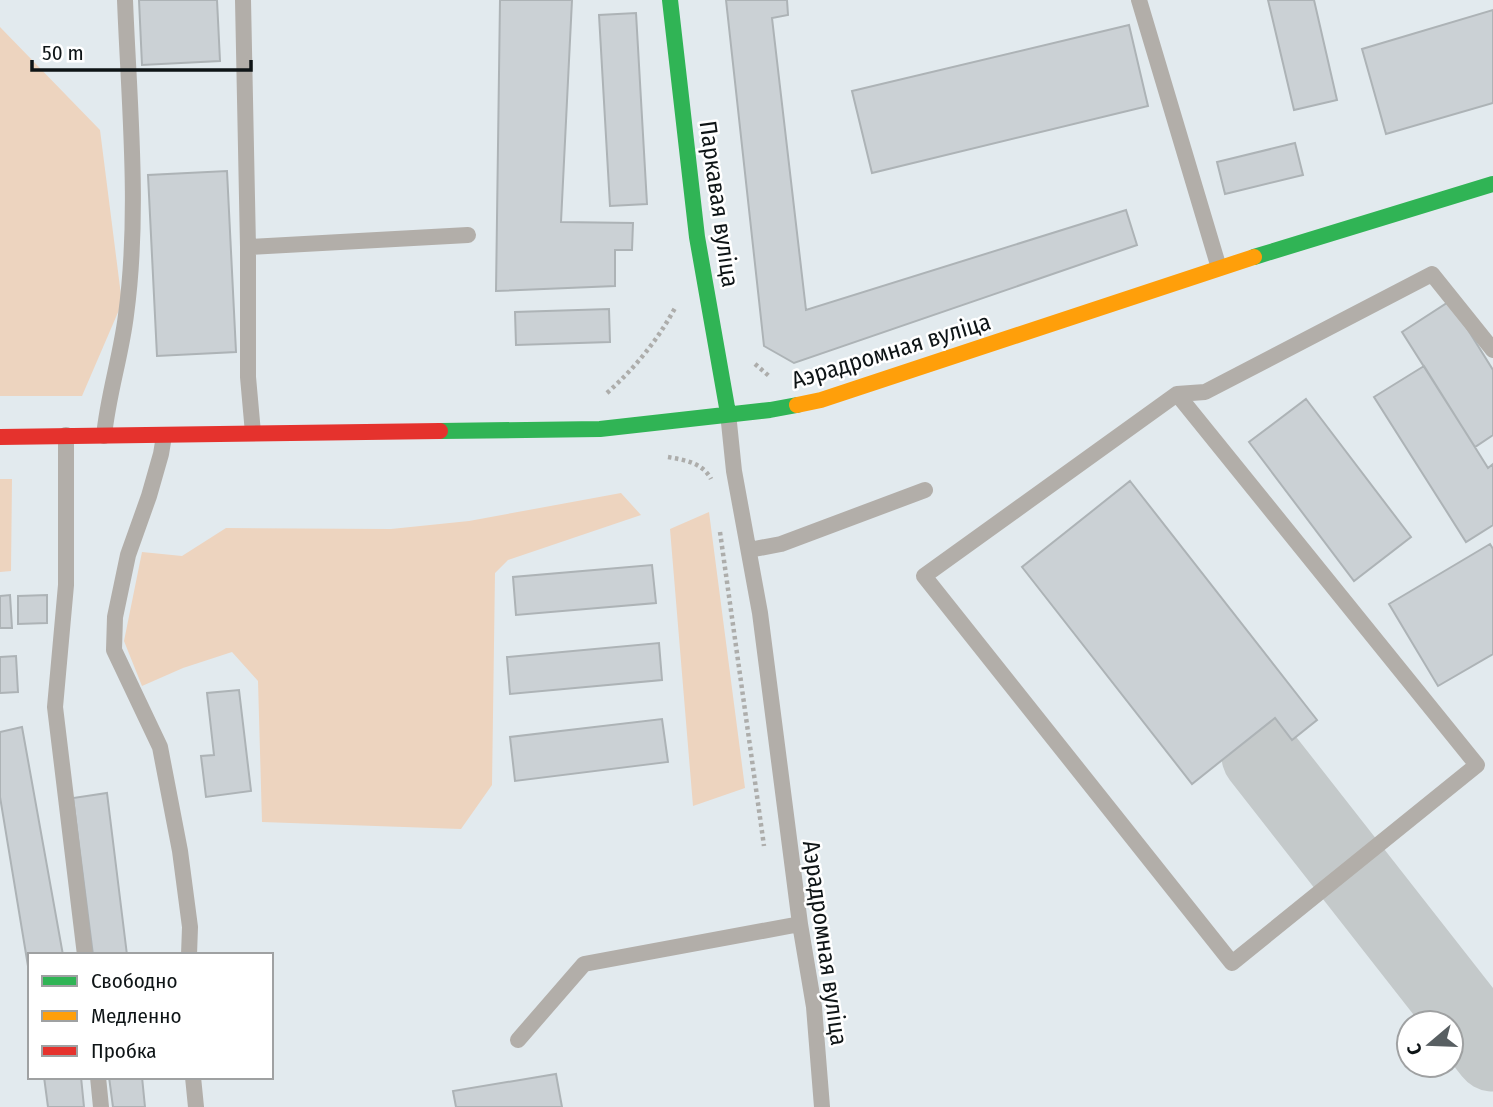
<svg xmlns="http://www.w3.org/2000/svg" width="1493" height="1107" font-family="'Fira Sans Condensed',sans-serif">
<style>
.green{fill:#edd4bf}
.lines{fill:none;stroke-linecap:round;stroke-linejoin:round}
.taxiway{stroke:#c4c9ca;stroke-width:79}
.building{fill:#cbd1d5;stroke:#adb3b6;stroke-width:2}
.path{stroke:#adadab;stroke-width:4.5;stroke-dasharray:3.5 3.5;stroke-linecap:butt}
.lane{stroke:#b2aea9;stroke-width:16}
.fast{stroke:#30b455;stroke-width:16}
.slow{stroke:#ff9f0a;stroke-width:16}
.jam{stroke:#e5322d;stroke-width:16}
.labels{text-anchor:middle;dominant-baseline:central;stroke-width:5;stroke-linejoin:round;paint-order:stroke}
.street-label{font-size:24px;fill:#0e1416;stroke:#fff}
</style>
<rect width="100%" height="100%" fill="#e2eaee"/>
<path class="green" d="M0,27L100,130L122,303L82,396H0Z
M0,479H12L11,571L0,572Z
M621,493L641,515L508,560L495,573L492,785L461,829L262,822L258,681L232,652L183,668L142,686L124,641L142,552L182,556L226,528L391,529L469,521Z
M709,512L745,788L693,806L670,529Z"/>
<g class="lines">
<path class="taxiway" d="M1261,756L1493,1052"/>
</g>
<path class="building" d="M139,0H217L220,61L142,65Z
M500,0H572L561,222L633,223L632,250H615V286L496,291Z
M726,0H787L788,15L772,18L806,310L1126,210L1137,245L794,363L764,346Z
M1268,0H1314L1337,100L1294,110Z
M1493,10V103L1386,134L1362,49Z
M636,13L647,204L610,206L599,15Z
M1129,25L1148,106L872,173L852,91Z
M1295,143L1303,175L1225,194L1217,162Z
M227,171L236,352L157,356L148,175Z
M1450,301L1493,370V435L1475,447L1402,332Z
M609,309L610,342L516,345L515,312Z
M1424,366L1488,468L1493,464V525L1466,542L1374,397Z
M1306,399L1411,537L1354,581L1249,442Z
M1130,481L1317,720L1292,740L1275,718L1192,784L1022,567Z
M1490,544L1493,549V654L1438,686L1389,604Z
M652,565L656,603L516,615L513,577Z
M10,595L12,628H0V596Z
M47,595V623L18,624V596Z
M659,643L662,680L510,694L507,657Z
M16,656L18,692L0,693V657Z
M239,690L251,791L206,797L201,756L214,755L207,693Z
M662,719L668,762L515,781L510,737Z
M22,727L63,955H30V978L0,797V732Z
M107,793L127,955H93L73,798Z
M556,1074L562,1107H456L453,1091Z
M44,1077H81L84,1107H48Z
M109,1077H142L145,1107H113Z"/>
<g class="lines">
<path class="path" d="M755,364L769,376
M607,393C635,368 657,341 675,308
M668,457C685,460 703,463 711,479
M720,532L764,846"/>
<path class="lane" d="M243,0L248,247
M1139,0L1219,268
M1177,394L1477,765L1232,963L924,576Z
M1177,394L1205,392L1432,274L1493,350
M728,413L734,471L760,613L800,924L814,1007L822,1107
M253,433L248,377V247L468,235
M66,435V585L55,707L85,955
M104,436C108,395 121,356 126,315C140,212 129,103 125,0
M164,436L161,454L149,496L128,555L115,617L114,650L160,747L180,851L190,927L189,955
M749,550L781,544L925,490
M518,1040L584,964L800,924
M98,1077L101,1107
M193,1077L196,1107"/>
<path class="fast" d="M670,0L697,237L728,413
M1254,257L1493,184
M440,431L600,429L770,410L797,405"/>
<path class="slow" d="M797,405L821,400L1254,257"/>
<path class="jam" d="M0,437L440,431"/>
</g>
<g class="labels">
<g class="street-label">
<text transform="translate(719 204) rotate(82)">Паркавая вуліца</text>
<text transform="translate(891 351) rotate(-17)">Аэрадромная вуліца</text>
<text transform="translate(825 943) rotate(82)">Аэрадромная вуліца</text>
</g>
</g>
<rect x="28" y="953" width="245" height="126" fill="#ffffff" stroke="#9fa1a2" stroke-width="2"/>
<rect x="42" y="976" width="35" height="10" fill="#30b455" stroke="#9fa1a2" stroke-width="2"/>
<text x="91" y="988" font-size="21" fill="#0e1416">Свободно</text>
<rect x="42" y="1011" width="35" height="10" fill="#ff9f0a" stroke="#9fa1a2" stroke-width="2"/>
<text x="91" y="1023" font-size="21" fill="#0e1416">Медленно</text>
<rect x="42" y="1046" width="35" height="10" fill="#e5322d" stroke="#9fa1a2" stroke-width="2"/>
<text x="91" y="1058" font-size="21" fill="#0e1416">Пробка</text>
<g transform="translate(1430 1044) rotate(251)"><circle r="33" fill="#ffffff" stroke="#9fa1a2" stroke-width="2"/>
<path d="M0-5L12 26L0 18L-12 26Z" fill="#585f62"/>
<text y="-10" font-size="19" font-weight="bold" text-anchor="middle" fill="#0e1416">С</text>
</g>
<path d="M32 60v10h219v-10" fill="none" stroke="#0e1416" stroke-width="3.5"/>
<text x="42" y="60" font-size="21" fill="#0e1416" stroke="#ffffff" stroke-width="5" paint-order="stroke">50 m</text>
</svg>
